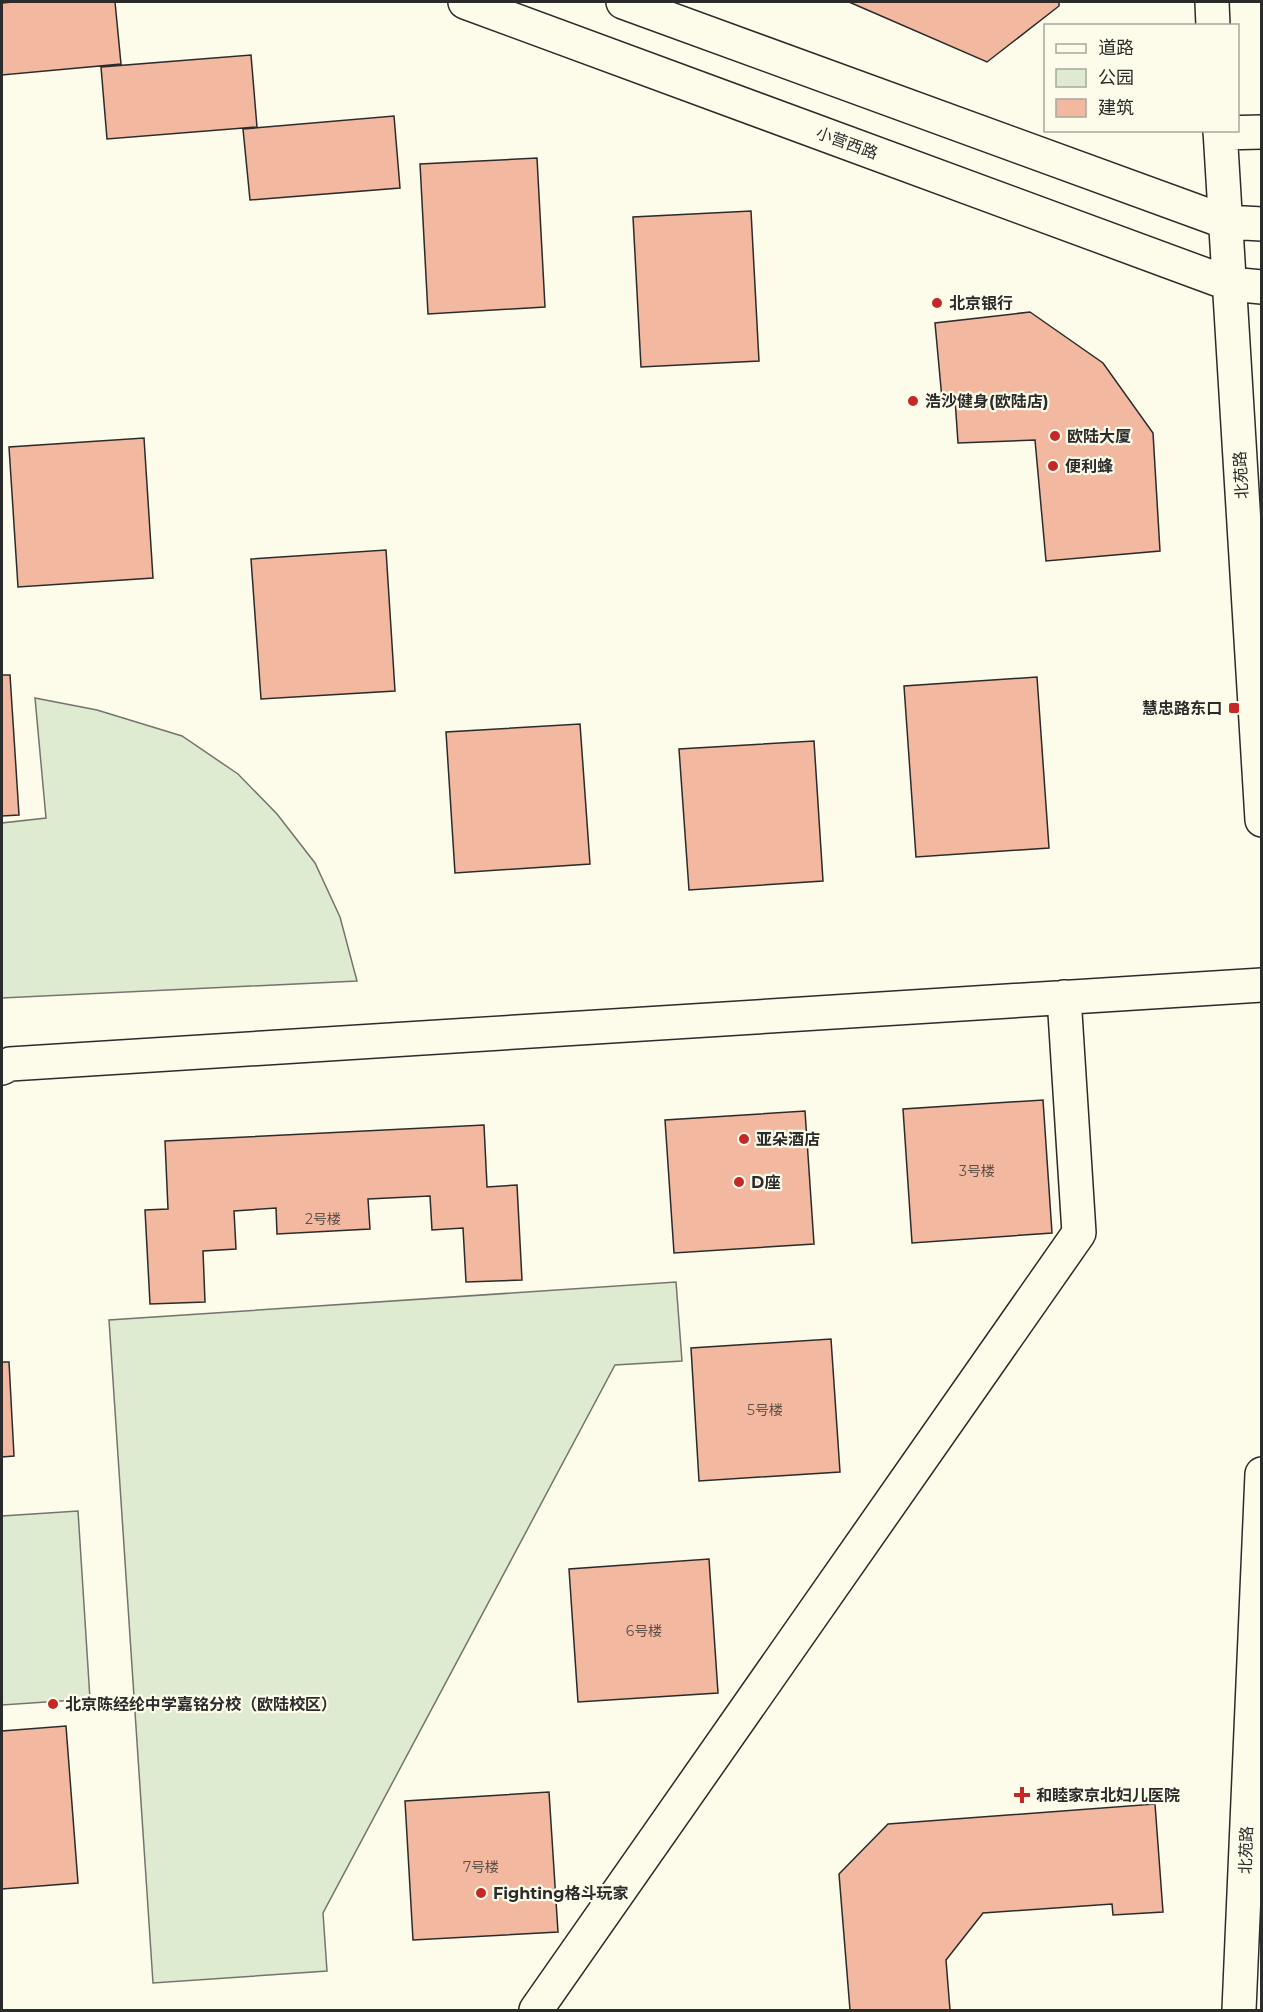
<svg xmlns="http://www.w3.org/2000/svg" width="1263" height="2012" font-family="Montserrat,'Noto Sans SC',sans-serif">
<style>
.green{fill:#deebd1;stroke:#74746e;stroke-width:1.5}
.building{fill:#f2b8a0;stroke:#2b2b2b;stroke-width:1.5}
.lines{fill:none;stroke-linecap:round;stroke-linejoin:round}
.minor-casing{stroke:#2b2b2b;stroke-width:36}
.major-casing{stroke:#2b2b2b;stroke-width:36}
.minor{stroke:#fdfbea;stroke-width:33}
.major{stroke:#fdfbea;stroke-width:33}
.poi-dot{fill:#c62828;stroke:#fdfbea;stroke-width:2}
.labels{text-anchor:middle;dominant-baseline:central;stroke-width:4.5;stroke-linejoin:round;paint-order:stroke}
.number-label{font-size:14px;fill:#5d4e48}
.street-label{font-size:16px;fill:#2b2b2b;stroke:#fdfbea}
.poi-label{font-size:16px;font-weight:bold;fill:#2b2b2b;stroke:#fdfbea;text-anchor:start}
</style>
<rect width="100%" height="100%" fill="#fdfbea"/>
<path class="green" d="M35,698L97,710L182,736L238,774L277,814L315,863L340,917L357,981L2,998V823L46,818Z
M676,1282L682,1361L615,1365L323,1913L327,1971L153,1983L109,1320Z
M78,1511L90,1699L2,1705V1516Z"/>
<path class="building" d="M13,2H115L121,64L2,75V3Z
M849,2H1059V6L987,62Z
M251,55L257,127L107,139L101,67Z
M394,116L400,188L250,200L243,129Z
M537,158L545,307L428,314L420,164Z
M751,211L759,361L641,367L633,217Z
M1030,312L1103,363L1153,433L1160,551L1046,561L1035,440L958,443L955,399H942L935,323Z
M144,438L153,578L18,587L9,447Z
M386,550L395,691L261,699L251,559Z
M2,675H10L19,815L2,816Z
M1037,677L1049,848L916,857L904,686Z
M580,724L590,864L455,873L446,732Z
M814,741L823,881L689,890L679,749Z
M1043,1100L1052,1233L912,1243L903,1109Z
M805,1111L814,1244L674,1253L665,1120Z
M484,1125L487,1187L517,1185L522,1280L466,1282L463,1228L432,1230L430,1196L368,1199L370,1229L277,1234L276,1208L234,1211L236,1249L203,1251L205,1302L150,1304L145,1210L168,1209L165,1141Z
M831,1339L840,1472L699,1481L691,1348Z
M2,1362H9L14,1456L2,1457Z
M709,1559L718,1693L578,1702L569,1569Z
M66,1726L78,1883L2,1889V1731Z
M549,1792L558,1932L413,1940L405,1801Z
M1155,1804L1163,1912L1113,1915L1112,1904L983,1913L946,1960L950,2010H850L839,1874L888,1824Z"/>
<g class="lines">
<defs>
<path id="minor" d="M2,1068L10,1064L1262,985
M536,2010L1079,1233L1064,997"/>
<path id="major" d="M465,2L1230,284L1262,287
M623,2L1226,222L1262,224
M1212,2L1213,26
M1220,130L1262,820
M1220,133L1262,132
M1239,2010L1262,1474"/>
</defs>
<use href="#minor" class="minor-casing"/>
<use href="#major" class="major-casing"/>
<use href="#minor" class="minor"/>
<use href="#major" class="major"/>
</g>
<g class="poi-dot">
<circle cx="937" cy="303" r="6"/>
<circle cx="913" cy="401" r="6"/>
<circle cx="1055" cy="436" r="6"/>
<circle cx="1053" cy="466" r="6"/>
<rect x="1228" y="702" width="12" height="12" rx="3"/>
<circle cx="744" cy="1139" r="6"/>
<circle cx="739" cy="1182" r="6"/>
<circle cx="53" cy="1704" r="6"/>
<path d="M1019 1786h6v6h6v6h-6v6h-6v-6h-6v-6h6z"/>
<circle cx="481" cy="1893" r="6"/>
</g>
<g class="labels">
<g class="number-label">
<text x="977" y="1171">3号楼</text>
<text x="323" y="1219">2号楼</text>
<text x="765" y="1410">5号楼</text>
<text x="644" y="1631">6号楼</text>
<text x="481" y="1867">7号楼</text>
</g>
<g class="street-label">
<text transform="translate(847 143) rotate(20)">小营西路</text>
<text transform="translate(1241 475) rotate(-93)">北苑路</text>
<text transform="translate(1246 1850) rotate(-88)">北苑路</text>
</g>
<g class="poi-label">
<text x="949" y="303">北京银行</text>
<text x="925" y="401">浩沙健身(欧陆店)</text>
<text x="1067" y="436">欧陆大厦</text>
<text x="1065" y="466">便利蜂</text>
<text x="1222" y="708" text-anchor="end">慧忠路东口</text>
<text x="756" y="1139">亚朵酒店</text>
<text x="751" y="1182">D座</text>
<text x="65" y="1704">北京陈经纶中学嘉铭分校（欧陆校区）</text>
<text x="1036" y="1795">和睦家京北妇儿医院</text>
<text x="493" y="1893">Fighting格斗玩家</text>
</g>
</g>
<rect width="1263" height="2012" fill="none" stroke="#2b2b2b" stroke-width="6"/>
<rect x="1044" y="24" width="195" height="108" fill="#fdfbea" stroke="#a9a89e" stroke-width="1.5"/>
<rect x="1056" y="44" width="30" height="9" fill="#fdfbea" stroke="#a9a89e" stroke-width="1.5"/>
<text x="1098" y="54" font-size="18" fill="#2b2b2b">道路</text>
<rect x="1056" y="69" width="30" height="18" fill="#deebd1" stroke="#a9a89e" stroke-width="1.5"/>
<text x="1098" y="84" font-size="18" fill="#2b2b2b">公园</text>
<rect x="1056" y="99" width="30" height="18" fill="#f2b8a0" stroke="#a9a89e" stroke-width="1.5"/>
<text x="1098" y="114" font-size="18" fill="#2b2b2b">建筑</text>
</svg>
